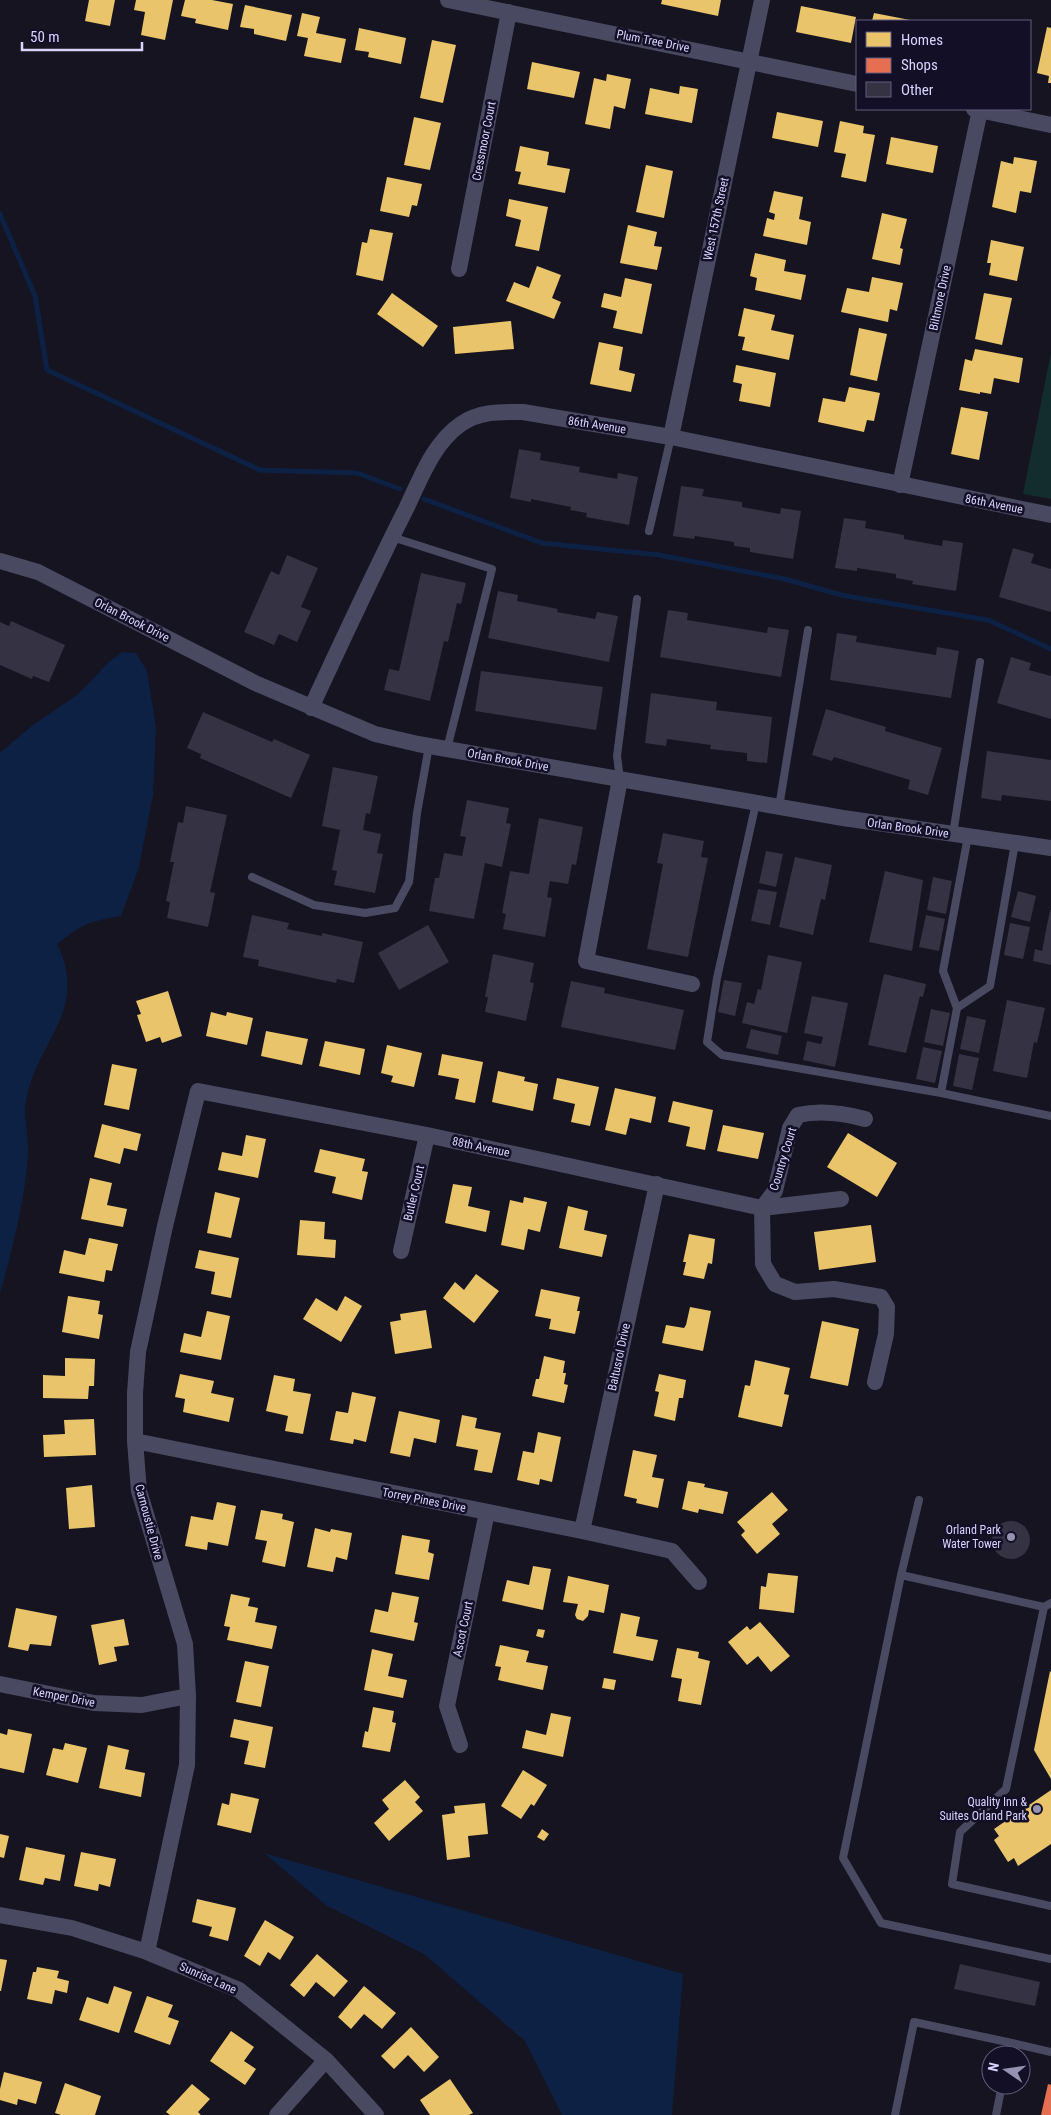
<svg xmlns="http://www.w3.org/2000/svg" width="1051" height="2115" font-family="'Roboto Condensed',sans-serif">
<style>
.green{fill:#132c2d}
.water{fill:#0d2144}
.homes{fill:#e9c46a}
.shops{fill:#e76f51}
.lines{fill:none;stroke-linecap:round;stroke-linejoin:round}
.stream{stroke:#0d2144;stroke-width:5}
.building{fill:#343243}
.lane{stroke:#4a4962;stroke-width:8}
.street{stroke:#4a4962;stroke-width:16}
.poi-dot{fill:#9591b1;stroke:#130f26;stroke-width:2}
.labels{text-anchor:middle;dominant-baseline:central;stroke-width:5;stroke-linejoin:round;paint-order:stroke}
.street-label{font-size:12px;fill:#d9d4ff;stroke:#130f26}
.poi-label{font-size:12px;fill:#d9d4ff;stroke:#130f26;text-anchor:end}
</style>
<rect width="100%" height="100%" fill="#161421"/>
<path class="green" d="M1051,352V499L1023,494Z"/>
<path class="water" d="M122,652L136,653L147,671L156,728L153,795L139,867L121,916C90,921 82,924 57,944C90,1011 36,1041 26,1101C23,1118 29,1137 28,1155C25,1200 12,1250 0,1293V753L33,725L77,695L109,662Z
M264,1853L683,1974L672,2115H562L525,2041L424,1954L327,1906Z"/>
<path class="homes" d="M89,0H115L110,26L85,21Z
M136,0H173L165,40L141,35L145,12L134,10Z
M185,0H212L233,4L228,30L195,23L196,19L181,16Z
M662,0H721L718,16L661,4Z
M245,5L292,15L286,41L254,34V29L240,27Z
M801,6L856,17L851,43L796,32Z
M302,13L320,17L316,33L346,39L341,63L304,56L308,38L297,36Z
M874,13L910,20V21H872Z
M1047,27L1051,28V83H1048L1049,76L1037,73Z
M359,28L406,38L401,64L368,57L369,52L355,50Z
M432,40L456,45L443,103L420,98Z
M532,62L580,72L574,98L527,89Z
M607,74L631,79L625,109L614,106L610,129L585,124L594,78L606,81Z
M680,86L698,89L692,123L645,114L650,88L679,94Z
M777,112L823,121L818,147L772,138Z
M414,117L441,123L430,170L404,165Z
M840,121L864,126L863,133L875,135L866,182L841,177L846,154L834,152Z
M891,137L938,146L933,173L886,164Z
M520,146L549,152L547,165L570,169L565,193L518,184L521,172L515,171Z
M1014,157L1037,161L1031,193L1020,191L1016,213L992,207L1001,161L1013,164Z
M646,165L673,171L664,218L636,212Z
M387,177L422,184L417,206L412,205L409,217L380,211Z
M774,191L803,197L799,219L811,222L807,245L763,236L767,218L774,220L775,214L769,212Z
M509,199L548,207L539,251L515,246L521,220L506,216Z
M882,213L907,219L900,248L903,249L900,265L872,259Z
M628,225L657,232L654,246L662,247L657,270L620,263Z
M370,229L393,233L383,281L356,275L362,242L367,243Z
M991,240L1024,247L1017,281L989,275L991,263H987Z
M755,253L786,260L784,271L806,275L801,300L755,290L757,278L750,276Z
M537,266L561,275L552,298L561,302L554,319L506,301L514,282L529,288Z
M872,277L903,283L897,311L890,309L888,322L841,312L847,288L869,292Z
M625,278L652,284L642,334L613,328L617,311L601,307L604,293L621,297Z
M392,293L438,326L423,347L377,314Z
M984,293L1012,298L1002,345L975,339Z
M744,308L775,315L771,330L794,335L789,360L742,350L745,337L738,336Z
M511,321L514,349L455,354L453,327Z
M859,328L887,334L877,381L850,375Z
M599,342L623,347L619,370L635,374L631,392L590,384Z
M975,349L1023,358L1019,383L994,378L991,394L980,392V394L959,390L965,359L972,361Z
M736,365L776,373L770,407L739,401L742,384L733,382Z
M849,387L880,393L874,421L867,420L864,432L818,422L823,398L845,402Z
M961,407L988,412L979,460L951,454Z
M168,991L182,1036L162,1043L160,1037L146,1042L137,1015L141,1014L136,1001Z
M211,1012L226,1016L227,1012L253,1018L247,1045L206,1036Z
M266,1031L308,1039L302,1065L261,1056Z
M325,1041L365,1049L360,1075L319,1066Z
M387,1045L422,1053L414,1087L391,1082L393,1076L381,1073Z
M442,1054L483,1062L475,1103L455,1099L459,1079L438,1075Z
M112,1064L137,1069L129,1110L104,1105Z
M498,1071L525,1077L524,1081L538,1084L533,1111L492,1102Z
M557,1078L599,1087L590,1126L571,1122L575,1104L553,1099Z
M615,1088L656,1097L651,1123L630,1118L626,1135L605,1130Z
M673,1101L713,1110L705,1150L686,1146L690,1127L668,1122Z
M102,1124L141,1134L137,1151L124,1148L120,1164L94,1157Z
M723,1125L764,1133L758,1159L717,1151Z
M848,1133L897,1163L877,1197L827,1167Z
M246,1135L266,1139L258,1178L218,1170L222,1152L242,1156Z
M320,1149L365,1159L362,1171L368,1172L362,1200L332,1193L336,1177L314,1172Z
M90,1178L112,1183L107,1205L127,1209L123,1227L81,1219Z
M453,1184L472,1187L468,1206L490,1211L486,1232L445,1223Z
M215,1192L240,1198L231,1238L207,1233Z
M524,1197L547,1202L540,1232L528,1229L524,1250L501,1245L510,1200L523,1203Z
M568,1206L588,1211L584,1230L607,1235L602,1257L559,1248Z
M300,1220L325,1222L324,1239L336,1240L335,1258L297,1255Z
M871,1225L876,1262L819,1270L814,1232Z
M689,1234L715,1239L712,1264L708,1263L704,1279L683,1275L686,1262H683Z
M89,1238L118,1244L112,1271L106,1270L104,1282L59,1273L64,1250L85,1255Z
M199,1250L239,1258L231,1298L211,1294L215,1272L195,1268Z
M476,1274L499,1291L474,1323L443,1298L455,1282L464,1290Z
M541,1289L580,1297L577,1311H580L575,1334L549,1329L551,1319L535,1316Z
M68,1296L100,1301L98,1314L103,1315L99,1339L62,1332Z
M345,1296L362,1306L341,1342L303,1319L316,1298L337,1311Z
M690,1307L711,1311L703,1351L662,1343L666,1325L684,1328L686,1325Z
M426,1310L432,1348L395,1354L390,1322L401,1320L400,1314Z
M207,1311L230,1316L221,1360L180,1352L184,1333L201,1337Z
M822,1321L859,1329L848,1386L810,1378Z
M544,1356L565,1361L563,1373H566L564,1384L568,1385L564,1403L532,1396L536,1379H539Z
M65,1358L95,1359L94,1386H89L88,1399L43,1398V1375L65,1376Z
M755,1360L790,1368L784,1394L789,1395L782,1427L738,1417L745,1385L750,1386Z
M180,1374L214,1381L211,1393L234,1398L229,1422L183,1412L185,1399L175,1397Z
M659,1374L686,1380L683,1398H679L675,1421L654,1416L659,1392L655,1391Z
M274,1375L295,1379L293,1391L311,1394L303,1434L285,1431L288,1416L266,1411Z
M352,1392L376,1397L366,1442L354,1439L353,1444L330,1440L336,1411L348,1413Z
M399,1411L440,1420L436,1443L414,1438L410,1457L390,1453Z
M462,1415L477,1418L475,1428L501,1433L492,1473L474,1470L478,1450L456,1446Z
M94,1419L96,1455L44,1457L43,1435L65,1434L64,1420Z
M538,1432L561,1437L552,1482L540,1479L539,1485L517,1480L523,1451L534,1453Z
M633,1450L657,1455L652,1477L664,1479L658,1508L636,1503L637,1499L624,1496Z
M688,1481L705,1484L704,1487L728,1492L723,1514L699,1509L698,1513L682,1509Z
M92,1485L95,1527L69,1529L66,1488Z
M772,1492L788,1510L772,1524L780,1534L757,1554L741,1535L745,1531L737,1522Z
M217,1502L236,1506L228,1546L208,1542L207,1550L185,1546L191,1516L213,1520Z
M261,1510L283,1514L282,1519L294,1522L285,1567L262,1562L267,1541L255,1539Z
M315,1528L330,1532L331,1529L352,1533L347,1560L336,1557L333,1572L307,1567Z
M402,1535L430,1540L428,1552L434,1554L429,1580L395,1574Z
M533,1566L551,1569L543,1610L502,1601L507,1580L529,1585Z
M768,1573L798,1576L794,1613L759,1609L761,1586L766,1587Z
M568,1576L609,1585L604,1613L589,1610L588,1616L583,1621L577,1619L575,1615L578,1604L563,1602Z
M392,1592L419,1597L414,1622L418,1623L414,1641L370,1632L375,1609L388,1612Z
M231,1594L250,1598L248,1606L258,1608L255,1622L277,1626L272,1649L227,1640L230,1627L224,1626Z
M16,1608L57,1616L51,1646L30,1644L28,1651L8,1647Z
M621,1613L640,1617L636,1636L658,1640L653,1661L613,1653Z
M124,1619L129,1645L114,1647L117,1661L99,1665L91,1625Z
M760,1622L790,1656L771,1672L758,1656L747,1665L728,1642L747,1626L750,1630Z
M538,1629L545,1630L543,1638L536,1636Z
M500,1645L529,1651L526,1662L548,1666L543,1690L498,1680L501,1667L495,1666Z
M677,1648L699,1652L698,1658L710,1661L701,1705L678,1701L682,1679L671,1677Z
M372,1649L393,1654L388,1676L407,1680L403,1698L364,1690Z
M245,1661L269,1666L261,1707L236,1702Z
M1050,1671L1051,1672V1779L1034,1750Z
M604,1678L616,1680L614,1690L602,1688Z
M373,1707L394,1711L392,1722L396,1723L390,1752L362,1747L365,1731L368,1732Z
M551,1713L571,1717L563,1757L522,1748L526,1730L546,1735Z
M234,1719L273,1727L265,1768L244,1764L249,1741L230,1737Z
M8,1729L32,1734L24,1773L0,1768V1733L7,1735Z
M65,1743L87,1748L78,1783L46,1775L53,1748L63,1750Z
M108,1745L129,1750L125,1769L145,1773L141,1797L99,1788Z
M523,1770L547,1785L534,1806L531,1804L521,1819L501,1806Z
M405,1780L420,1797L415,1802L423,1811L389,1841L374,1823L389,1809L382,1800Z
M1051,1790V1844L1018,1866L1014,1858L1008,1862L994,1840L999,1836L994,1829Z
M231,1793L259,1799L251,1833L217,1825L222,1803L229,1805Z
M485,1803L488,1834L468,1836L470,1857L447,1860L442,1815L455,1813L454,1806Z
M542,1829L549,1834L544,1841L537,1837Z
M0,1834L9,1836L4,1858L0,1857Z
M26,1847L65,1855L60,1881L45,1878L43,1885L19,1880Z
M81,1852L116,1859L110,1887L99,1884L98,1891L74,1886Z
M197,1899L236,1908L228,1941L209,1936L212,1927L192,1922Z
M265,1920L294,1937L280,1960L268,1952L260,1966L244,1956Z
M317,1954L348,1981L334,1997L316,1982L304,1997L290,1985Z
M0,1959L7,1960L1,1991H0Z
M37,1967L59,1971L57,1978L69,1981L67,1993L55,1990L52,2004L27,1999L33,1972H36Z
M114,1986L132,1992L119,2033L79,2020L87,1997L108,2004Z
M364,1986L396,2013L382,2029L364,2014L351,2029L338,2017Z
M147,1996L173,2005L168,2017L179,2021L170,2045L134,2032Z
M411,2027L439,2057L424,2072L408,2055L394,2069L381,2056Z
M231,2031L254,2047L244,2061L256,2069L245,2085L210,2061Z
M4,2072L42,2082L36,2104L18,2099L17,2105L0,2100V2089Z
M450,2079L473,2113L469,2115H430L420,2100Z
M65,2083L101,2096L95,2115H61L55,2113Z
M192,2084L210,2099L198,2112L201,2115H170L166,2112Z"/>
<path class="shops" d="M1048,2084L1051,2085V2115H1041Z"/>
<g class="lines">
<path class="stream" d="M0,214L35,296L47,370L260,470L357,473L400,489
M424,499L542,543L659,555L785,579L841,595L988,620L1051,649"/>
</g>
<path class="building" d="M519,449L541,453L540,460L580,467L579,472L617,479L618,473L638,477L629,525L586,517L587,513L570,510L571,507L531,499V502L510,498Z
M681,486L704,489L702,496L742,502V507L780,514L781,508L801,511L793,559L750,552V548L734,546V542L695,536L694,539L673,536Z
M844,518L866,521L865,528L904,535V539L942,546L943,540L963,543L956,591L912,584L913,581L896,578V574L857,568V571L835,568Z
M1013,548L1034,554L1031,563L1051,569V612L999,597Z
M287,555L318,568L301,607L311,611L297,642L279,634L274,645L244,632L271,571L279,575Z
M421,573L466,583L461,604L457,603L448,642L444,641L430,701L384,690L389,669L399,671Z
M498,591L518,595L517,601L558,609L557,612L595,619L597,612L618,616L609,662L488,638Z
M668,610L688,613L687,620L767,633L768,627L789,630L781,677L660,657Z
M11,621L65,645L49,682L33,676L32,679L0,665V622L9,626Z
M837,633L857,636L856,642L936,655L937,647L959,651L951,698L830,680Z
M1011,657L1031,663L1029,670L1051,676V719L997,703Z
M481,671L603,687L596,730L475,711Z
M651,693L717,702L716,710L772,717L767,763L747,761V753L710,749L711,745L667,739L666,746L645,743Z
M826,709L886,727L885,731L942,748L928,795L908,789L910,780L834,757L832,761L812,755Z
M203,712L272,742L274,739L310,755L291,798L200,758L201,754L187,748Z
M987,751L1051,760V801L1002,795L1001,801L981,798Z
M333,767L378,776L370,814L366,813L363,830L381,834L377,853L383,854L375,893L334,885L337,871L332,870L340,830L322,826Z
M467,800L509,808L506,823L511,824L502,867L485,863L474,919L429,911L435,878H439L444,853L462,856L466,837L460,836Z
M186,806L227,815L210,892L215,893L208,927L167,918L170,902L166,901L174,862H170L178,822L183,823Z
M539,818L583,827L576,865L572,864L568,884L550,881L547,897L552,898L545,937L503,929L506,914L502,913L510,871L529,874Z
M663,833L704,841L701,857L708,858L688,957L647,949L663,864L657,863Z
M766,851L783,854L776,887L759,883Z
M795,857L832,865L825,900L821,899L813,935L779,927Z
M885,871L923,880L912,951L869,942Z
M933,877L952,881L946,914L927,910Z
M758,889L777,892L770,925L751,921Z
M1018,891L1036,896L1030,922L1011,917Z
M1050,910H1051V965L1033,961L1035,949L1042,951Z
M252,915L289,923L287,929L322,936V933L363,942L354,983L337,979L336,983L258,966L259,960L243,957Z
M926,915L945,919L939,951L919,947Z
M1010,923L1030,927L1023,959L1004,955Z
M428,925L449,962L399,990L378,953Z
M493,954L534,963L530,982L534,983L526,1021L485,1012L488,997H485Z
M768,955L802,962L787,1033L742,1023L747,1002L754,1004L758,989L761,990Z
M884,974L926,984L923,997L920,996L906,1053L868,1045Z
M724,980L742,983L735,1016L718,1012Z
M571,981L605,988L604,993L684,1010L675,1050L561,1027Z
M812,996L848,1003L835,1067L803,1060L807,1041L821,1044L823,1037L804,1033Z
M1007,1000L1045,1008L1037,1043L1034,1042L1027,1078L993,1071Z
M931,1009L950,1013L943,1046L924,1042Z
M967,1016L986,1020L979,1053L960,1049Z
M751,1029L782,1036L778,1055L746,1048Z
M923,1047L942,1051L935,1083L916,1079Z
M959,1054L979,1058L972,1090L953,1086Z
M992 1540a19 19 0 1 1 38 0a19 19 0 1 1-38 0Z
M960,1964L1040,1982L1035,2006L954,1989Z"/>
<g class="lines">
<path class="lane" d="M649,531L671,437
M392,537L492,569L447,749
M620,779L617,756L637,599
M756,803L717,978L707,1042L722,1055L941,1093
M779,807L808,630
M953,834L980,662
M968,836L943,971L957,1008L941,1093L1051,1116
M252,877L314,905L365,913L395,908L409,882L417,813L429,746
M957,1008L990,986L1015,843
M901,1575L919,1500
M1051,1603L1044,1607L1006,1789L960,1832L952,1884L1051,1906
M1044,1607L901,1575L843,1858L881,1923L1051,1959
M1009,2055L1012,2043L1051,2052
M895,2115L914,2022L1012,2043
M996,2115L1002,2085"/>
<path class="street" d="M448,0L857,84
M974,109L1051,125
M459,269L509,12
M671,437L762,0
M900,485L980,110
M0,561L38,572L255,683L375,734L418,744L843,818L1051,848
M311,708C342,641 373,574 406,509C420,480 433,443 461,424C480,411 500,412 523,412L671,437L1051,515
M620,779L586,961L692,984
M841,1199L762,1208L763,1264L775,1284L795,1292L834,1289L881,1297L887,1307L886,1334L875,1382
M401,1251L427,1135
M135,1441L582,1531L672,1551L699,1582
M582,1531L657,1184
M0,1684L94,1703L142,1705L188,1696
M460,1745L447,1706L487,1512
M0,1915L72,1928L147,1952L239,1990L326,2060L376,2115
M147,1952L187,1765L188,1696L185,1644L139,1491L135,1441V1393L138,1352L165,1226L198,1091L427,1135L762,1208L775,1191L790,1128L798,1115C820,1110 843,1113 865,1119
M277,2115L326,2060"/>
</g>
<g class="poi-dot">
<circle cx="1011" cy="1537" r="5"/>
<circle cx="1037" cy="1809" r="5"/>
</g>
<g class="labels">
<g class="street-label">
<text transform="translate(653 41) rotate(11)">Plum Tree Drive</text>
<text transform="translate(484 141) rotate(-79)">Cressmoor Court</text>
<text transform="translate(716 219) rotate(-78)">West 157th Street</text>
<text transform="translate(940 298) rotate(-78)">Biltmore Drive</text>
<text transform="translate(597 425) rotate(9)">86th Avenue</text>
<text transform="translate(994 504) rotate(11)">86th Avenue</text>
<text transform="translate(132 620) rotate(27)">Orlan Brook Drive</text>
<text transform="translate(508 760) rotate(10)">Orlan Brook Drive</text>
<text transform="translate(908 828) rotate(8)">Orlan Brook Drive</text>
<text transform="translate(481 1147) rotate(12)">88th Avenue</text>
<text transform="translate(783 1159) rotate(-73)">Country Court</text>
<text transform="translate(414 1193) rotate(-77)">Butler Court</text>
<text transform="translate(619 1357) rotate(-78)">Baltusrol Drive</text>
<text transform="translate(424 1500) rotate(11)">Torrey Pines Drive</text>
<text transform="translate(149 1522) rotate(75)">Carnoustie Drive</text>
<text transform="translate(463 1629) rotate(-78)">Ascot Court</text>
<text transform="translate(64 1697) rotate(11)">Kemper Drive</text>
<text transform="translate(208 1978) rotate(24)">Sunrise Lane</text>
</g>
<g class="poi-label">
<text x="1001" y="1530">Orland Park<tspan x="1001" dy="14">Water Tower</tspan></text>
<text x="1027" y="1802">Quality Inn &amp;<tspan x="1027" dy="14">Suites Orland Park</tspan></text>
</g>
</g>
<rect x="856" y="20" width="175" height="90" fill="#130f26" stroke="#625e7d"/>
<rect x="866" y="32" width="25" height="15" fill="#e9c46a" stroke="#625e7d"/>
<text x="901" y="45" font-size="15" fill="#d9d4ff">Homes</text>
<rect x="866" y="58" width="25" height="15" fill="#e76f51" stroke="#625e7d"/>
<text x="901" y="70" font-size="15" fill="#d9d4ff">Shops</text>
<rect x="866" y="82" width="25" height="15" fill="#343243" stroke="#625e7d"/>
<text x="901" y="95" font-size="15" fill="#d9d4ff">Other</text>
<g transform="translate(1006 2070) rotate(283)"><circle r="24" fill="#130f26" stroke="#625e7d"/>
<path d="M0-4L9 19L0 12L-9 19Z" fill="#9591b1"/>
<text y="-8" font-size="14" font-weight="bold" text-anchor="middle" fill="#d9d4ff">N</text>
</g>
<path d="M22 42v8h120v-8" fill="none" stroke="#d9d4ff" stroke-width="2.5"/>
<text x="30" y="42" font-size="15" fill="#d9d4ff" stroke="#130f26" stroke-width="4" paint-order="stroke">50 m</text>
</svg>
